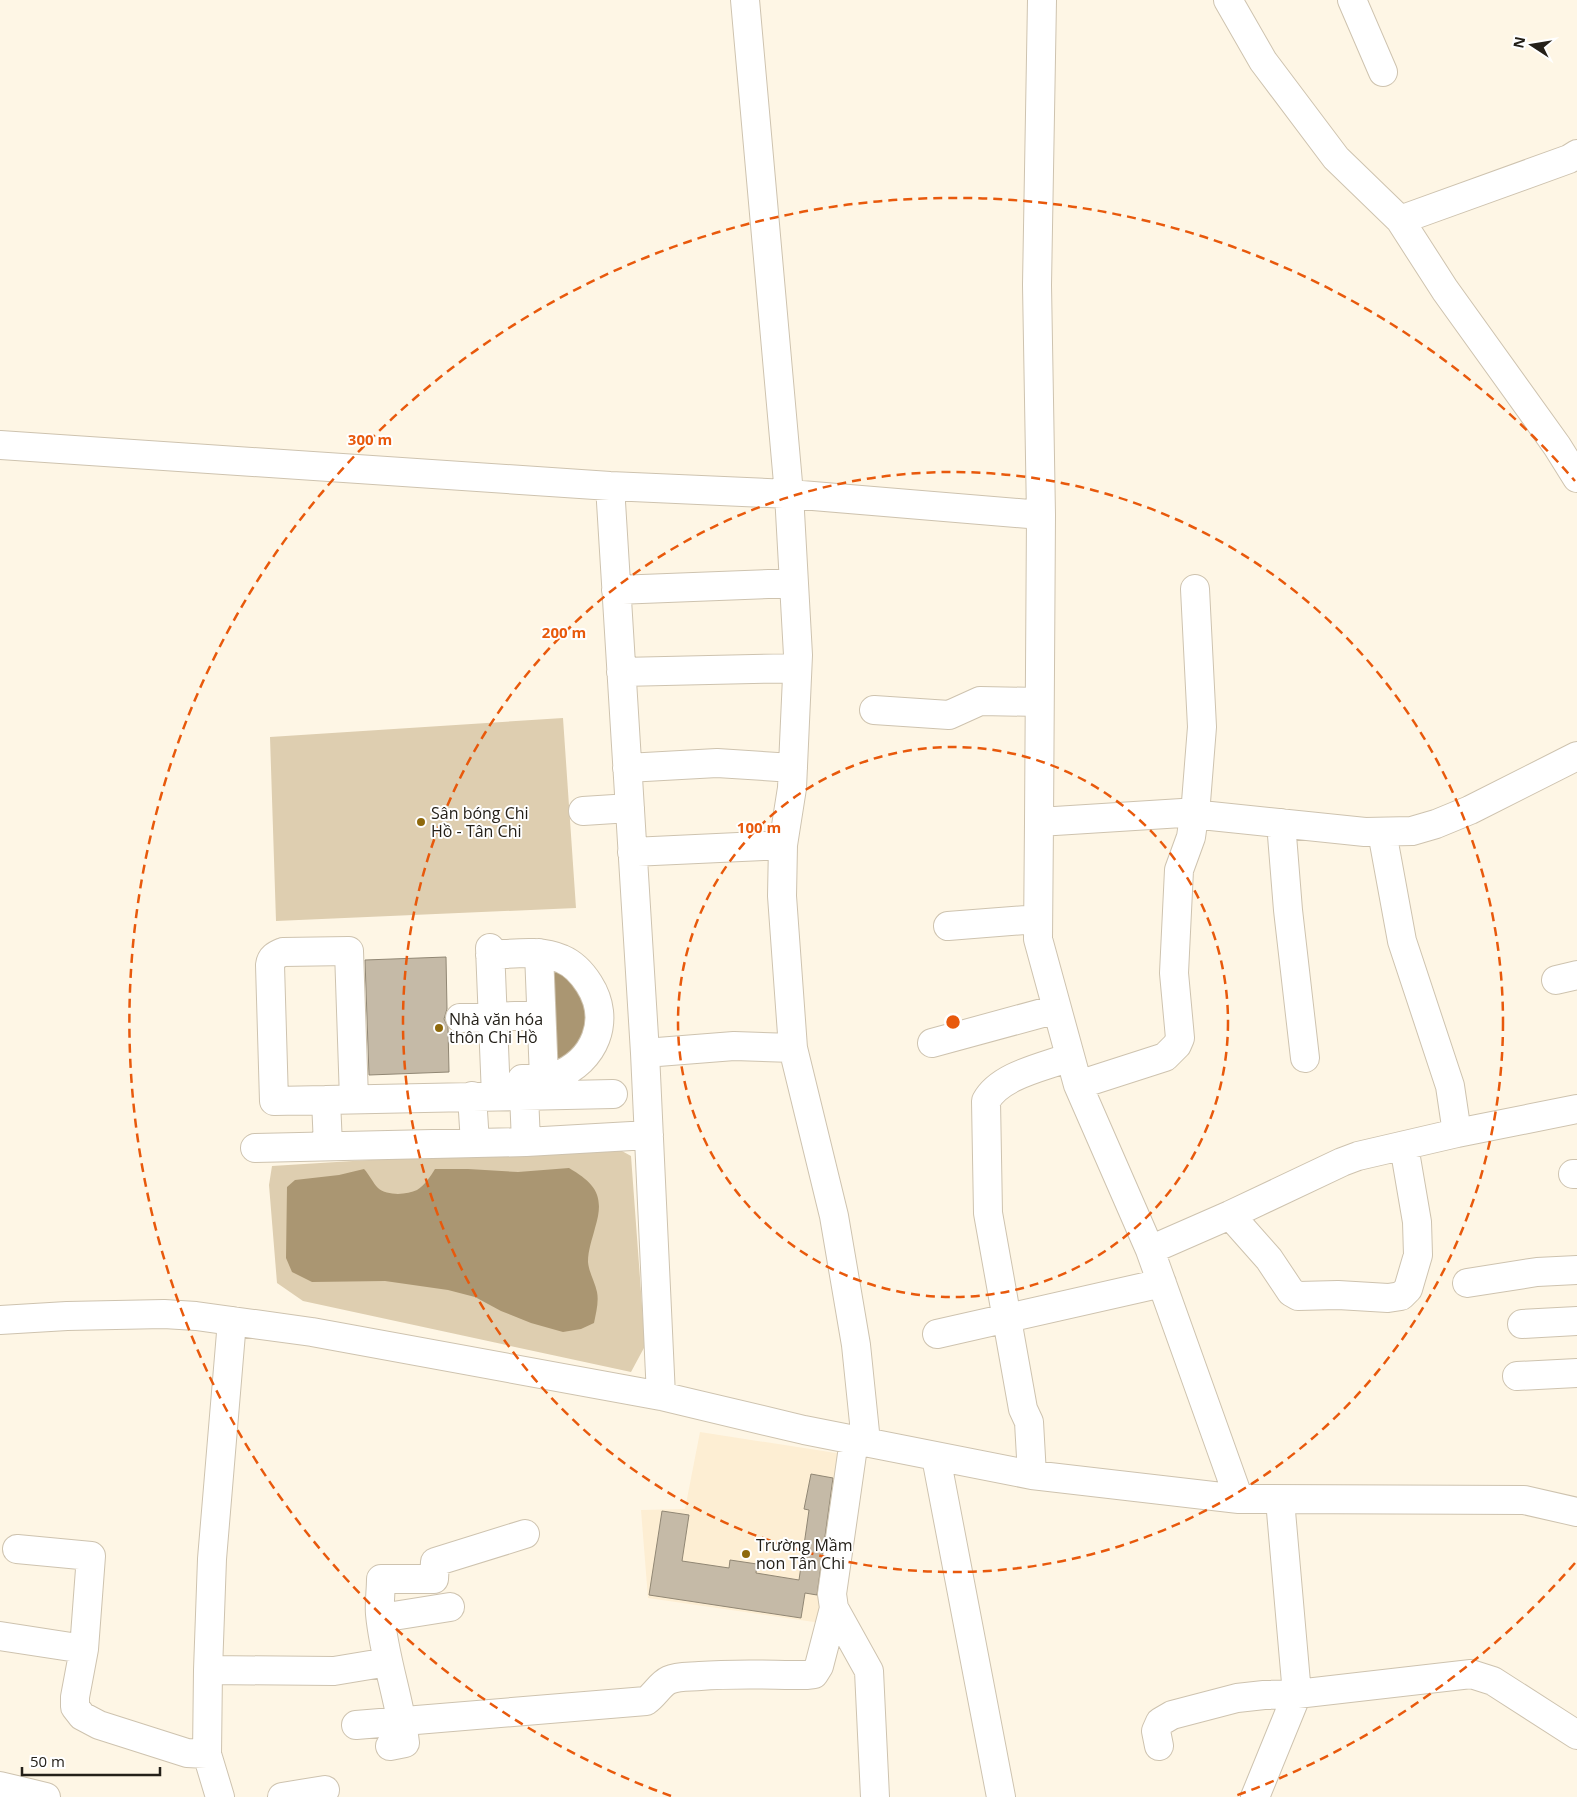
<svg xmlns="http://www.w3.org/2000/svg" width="1577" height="1797" font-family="'Open Sans',sans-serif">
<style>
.built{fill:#fdeed3}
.green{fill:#deceb0}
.water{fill:#aa9672}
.building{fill:#c5baa7;stroke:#918774}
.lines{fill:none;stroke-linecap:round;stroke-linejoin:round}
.minor-casing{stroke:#cec3af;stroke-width:30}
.minor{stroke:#fff;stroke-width:28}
.ring{fill:none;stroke:#e8590c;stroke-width:2.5;stroke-dasharray:9 6}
.poi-dot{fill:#8e690d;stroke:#fff;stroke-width:2}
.labels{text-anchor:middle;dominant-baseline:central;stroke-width:4;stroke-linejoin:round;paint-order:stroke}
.poi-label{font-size:16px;fill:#242019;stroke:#fff;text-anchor:start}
.centre{fill:#e8590c;stroke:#fff;stroke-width:2.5}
.ring-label{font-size:15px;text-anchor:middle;font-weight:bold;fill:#e8590c;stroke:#fff;stroke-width:4;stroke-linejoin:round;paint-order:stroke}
</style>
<rect width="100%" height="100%" fill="#fef6e5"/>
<path class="built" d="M700,1432L862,1457L835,1625L648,1598L641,1510L685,1509Z"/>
<path class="green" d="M563,718L576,908L276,921L270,737Z
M611,1145L631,1156L645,1346L631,1372L303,1301L277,1283L269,1185L272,1166Z"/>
<path class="water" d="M546,962L569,976L587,999L585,1038L552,1068Z
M569,1168C596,1184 605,1196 595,1228C592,1240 588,1250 588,1262C589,1273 595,1282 597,1292C599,1302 596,1313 594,1323L581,1329L563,1332L531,1323L501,1311L475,1297L448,1290L385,1281L312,1282L292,1272L286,1258L287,1187L295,1180L339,1175L364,1169C369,1174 373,1183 378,1188C387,1196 407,1195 417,1190C425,1185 430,1177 435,1169H468L518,1172Z"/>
<path class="building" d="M446,957L447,1009L444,1019L448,1027L449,1072L369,1075L365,960Z
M811,1474L833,1478L817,1595L805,1593L801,1618L649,1595L662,1511L689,1515L682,1561L729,1568L730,1560L757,1564L756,1573L799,1580L809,1510L804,1509Z"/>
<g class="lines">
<defs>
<path id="minor" d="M1228,0L1263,61L1336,158L1400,220L1445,290L1557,446L1577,478
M1352,0L1383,72
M1400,220L1569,159L1577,154
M0,445L610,486L789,494L745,0
M610,486L645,1053L661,1396
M1041,515L1039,822L1182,813L1365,832L1412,831L1436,824L1470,810L1577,756
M616,590L794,583
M621,672L797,668
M874,710L949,715L980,701L1039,702
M627,768L717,763L793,768
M583,811L630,808
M1039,822L1038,939L1078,1085L1150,1250L1239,1499
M1281,823L1288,910L1305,1058
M1382,832L1402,941L1450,1086L1457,1133
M632,852L783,845
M948,926L1038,919
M490,948L496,1096
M539,953L544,1078
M490,955C513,954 540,949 562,959C574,964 582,973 589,984C612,1020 595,1061 556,1076C546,1080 533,1079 522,1079
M1556,980L1577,975
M460,1018L541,1015
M932,1043L1057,1009
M645,1053L734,1046L793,1048
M1078,1085L1165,1057L1177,1045L1180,1038L1174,973L1179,870L1191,837L1196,802L1202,727L1195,589
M524,1095L526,1142
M472,1096L475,1143
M326,1100L274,1101L270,965C271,957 276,955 283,952L349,951L354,1099
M328,1146L326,1100L613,1094
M255,1148L526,1142L649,1135
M1573,1174H1577
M1230,1215L1269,1259L1291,1292L1298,1296L1338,1295L1388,1298L1401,1296L1408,1289L1418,1255L1417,1222L1404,1146
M1150,1250L1230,1215L1342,1162L1358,1156L1457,1133L1577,1109
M1467,1283L1537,1272L1577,1270
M0,1320L67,1316L164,1314L196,1316L312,1332L661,1396L804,1430L1032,1475L1239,1499L1524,1500L1577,1512
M1522,1324L1577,1321
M937,1334L1162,1283
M1517,1376L1577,1373
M854,1440L832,1594L834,1608L869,1671L875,1797
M866,1442L856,1345L834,1216L793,1048L782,896L783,845L792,788L798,655L789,494L1041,515L1037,285L1042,0
M936,1457L1001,1797
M1032,1475L1029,1422L1023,1409L988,1213L986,1101C1000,1075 1044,1067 1070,1057
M17,1549L91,1556L84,1649
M381,1618L450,1607
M0,1636L84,1649L75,1697V1707L82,1716L99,1725L187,1753L207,1754
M208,1670L334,1671L388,1662
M356,1725L646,1701C655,1695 660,1684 669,1680C678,1676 691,1677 700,1676C735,1673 771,1675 806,1675L814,1674L819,1666L834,1608
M390,1746L405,1743C400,1700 384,1658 380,1614C379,1603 381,1591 381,1579H434L435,1562L525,1534
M1159,1746L1156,1731L1160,1722L1172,1715L1237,1698L1264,1695L1297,1694L1471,1674L1493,1681L1577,1735
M0,1786L46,1797
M220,1797L207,1754L208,1670L212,1559L232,1321
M282,1797L325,1790
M1255,1797L1297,1694L1280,1500"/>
</defs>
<use href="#minor" class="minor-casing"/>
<use href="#minor" class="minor"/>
</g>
<g class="ring">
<circle cx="953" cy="1022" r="275"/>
<circle cx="953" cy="1022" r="550"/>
<path d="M1575 1563A824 824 0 0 1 1235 1796M671 1796A824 824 0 1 1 1575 481"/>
</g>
<g class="poi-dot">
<circle cx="421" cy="822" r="5"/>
<circle cx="439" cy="1028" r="5"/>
<circle cx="746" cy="1554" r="5"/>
</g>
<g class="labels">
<g class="poi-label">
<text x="431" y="813">Sân bóng Chi<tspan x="431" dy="18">Hồ - Tân Chi</tspan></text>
<text x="449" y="1019">Nhà văn hóa<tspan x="449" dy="18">thôn Chi Hồ</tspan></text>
<text x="756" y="1545">Trường Mầm<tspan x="756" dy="18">non Tân Chi</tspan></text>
</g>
</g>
<circle cx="953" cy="1022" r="8" class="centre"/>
<g class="ring-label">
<text x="370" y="445">300 m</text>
<text x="564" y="638">200 m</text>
<text x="759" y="833">100 m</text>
</g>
<g transform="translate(1532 45) rotate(282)" stroke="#ffffff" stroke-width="4" paint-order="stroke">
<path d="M0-4L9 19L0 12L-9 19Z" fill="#242019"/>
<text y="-8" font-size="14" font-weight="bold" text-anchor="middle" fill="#242019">N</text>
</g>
<path d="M22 1767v8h138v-8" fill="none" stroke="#242019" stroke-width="2.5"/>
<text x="30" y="1767" font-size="15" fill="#242019" stroke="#ffffff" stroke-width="4" paint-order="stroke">50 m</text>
</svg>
